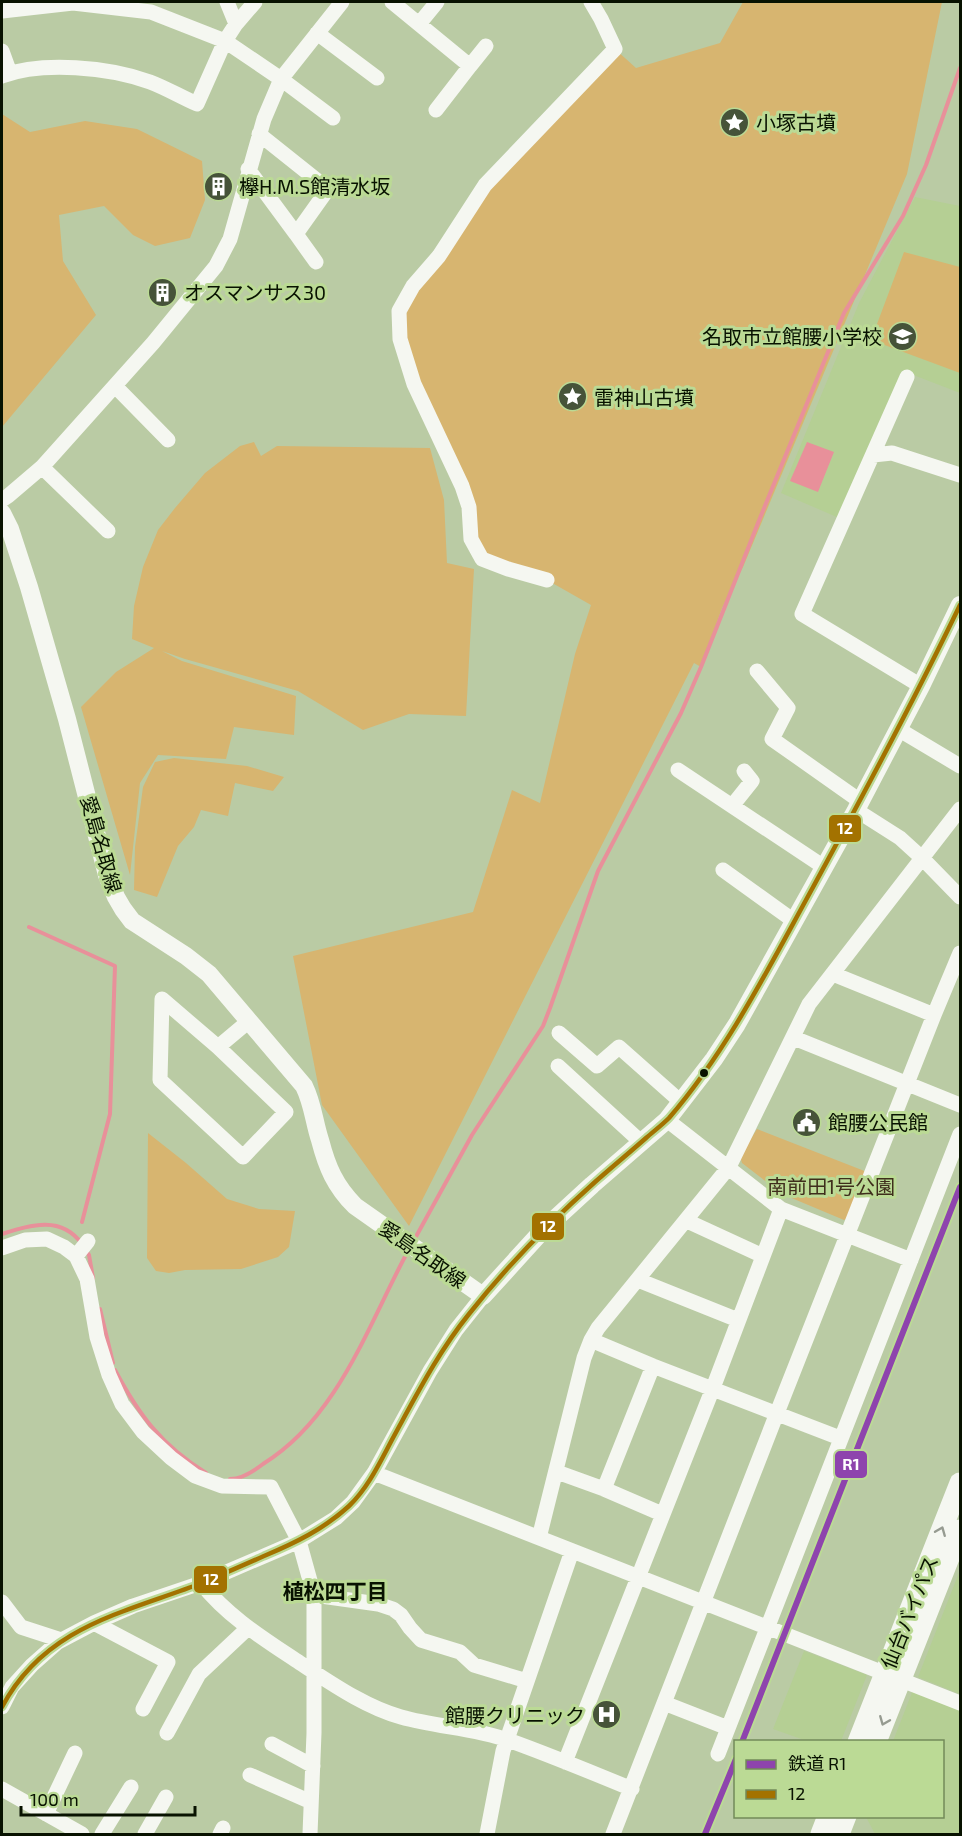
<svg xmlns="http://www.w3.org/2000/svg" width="962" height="1836" font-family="'Exo 2','Noto Sans JP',sans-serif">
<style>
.built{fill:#b5cf94}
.green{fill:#d7b570}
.water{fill:#e8909a}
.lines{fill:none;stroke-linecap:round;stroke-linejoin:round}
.stream{stroke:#e8909a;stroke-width:4}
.minor{stroke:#f5f7f1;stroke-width:15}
.major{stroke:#f5f7f1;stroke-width:18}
.highway{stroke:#f5f7f1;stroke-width:21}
.bus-1-casing{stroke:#bbda95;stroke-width:9}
.bus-1{stroke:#a37200;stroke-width:4.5}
.rail-1-casing{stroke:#bbda95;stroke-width:10}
.rail-1{stroke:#8e44ad;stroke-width:6}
.oneway{stroke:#969b91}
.bus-dot{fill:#081200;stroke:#bbda95;stroke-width:2}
.labels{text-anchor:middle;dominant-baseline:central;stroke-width:6;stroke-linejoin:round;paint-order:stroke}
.poi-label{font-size:20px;fill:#081200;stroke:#bbda95;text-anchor:start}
.street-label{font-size:20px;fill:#081200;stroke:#bbda95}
.park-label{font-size:20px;fill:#3f2e1c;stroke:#bbda95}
.neighbourhood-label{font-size:21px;font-weight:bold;fill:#081200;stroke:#bbda95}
.line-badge{stroke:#bbda95;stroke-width:2}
.badge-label{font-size:16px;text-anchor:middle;font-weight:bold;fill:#fff}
</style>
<rect width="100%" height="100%" fill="#bacba4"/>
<path class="built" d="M915,197L960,206V393L903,371L839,518L781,493L859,303Z
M960,1570V1694L918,1677Z
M804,1651L867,1675L841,1741H807L773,1729Z
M913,1690L960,1708V1834H875L866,1817L942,1816V1742L893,1741Z"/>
<path class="green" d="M743,2H942L907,174L743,567L722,608L701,667L694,663L409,1226L322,1105L293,956L473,912L512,790L540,803L575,654L591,605L547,580L482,559L400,339L413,286L485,185L615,49L636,68L720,43Z
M2,114L30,132L85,121L137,129L202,161L205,200L190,238L155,246L133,235L104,206L59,215L63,261L96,315L2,427Z
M904,252L960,267V373L871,340Z
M254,442L261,456L277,446L430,448L444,500L447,563L474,569L466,716L409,714L363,730L298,691L185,659L162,651L182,661L296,696L294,735L234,727L226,759L158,755L140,783L130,875L81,707L116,672L154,648L132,639L134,606L143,567L158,530L175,508L205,473L240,446Z
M174,758L247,766L284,777L273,791L235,783L228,816L201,810L194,827L178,846L157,897L134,890L135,847L143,787L155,762Z
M757,1129L867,1172L851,1217L844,1220L782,1194L742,1163L740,1156Z
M148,1133L186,1163L227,1199L259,1209L295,1211L289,1247L278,1257L241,1269L185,1270L169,1273L156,1271L147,1258Z"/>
<path class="water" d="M807,442L834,452L818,492L790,481Z"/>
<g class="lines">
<path class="stream" d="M29,927L115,966L110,1114L82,1222
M2,1234C31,1225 61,1215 82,1244
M413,1242L472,1135L543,1026L550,1008L598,871L681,713L701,667L760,518L844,313L903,216L926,165L960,68
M86,1251L89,1255L93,1278
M100,1309L113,1363
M115,1370C139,1415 161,1445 206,1473
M230,1479C242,1479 254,1471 263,1464C338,1418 368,1325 408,1251"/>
<path class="minor" d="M227,2L236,24
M392,2L470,66L436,110
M2,11L73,3L151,12L225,41L281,79L333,118
M419,24L437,2
M317,33L377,78
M2,51L10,73
M470,66L486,46
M2,76C42,61 109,67 150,82C166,88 181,97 197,104L225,41L236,24L255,2
M248,169L296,234L328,189L259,134
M296,234L316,262
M907,377L802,614L921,686
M115,386L168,440
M873,455L892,453L960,475
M42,467L108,531
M2,500L8,496L42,467L153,343L216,266L230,239L264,119L281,79L342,2
M547,580L508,569L482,559L471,539L469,507L462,486L414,384L400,339L399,311L413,286L439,256L485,185L615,49L601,19L591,2
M757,671L788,708L772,739L860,801
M898,729L960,766
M678,770L824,867
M732,806L752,781L744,771
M856,810L900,838L922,858L960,897
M723,870L794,921
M833,974L934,1015
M162,999L218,1047L286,1112L243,1157L160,1080Z
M559,1033L597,1066L619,1047L681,1102
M794,1038L960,1105
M218,1047L249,1021
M558,1066L641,1142
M667,1120L781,1209L911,1260
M687,1221L763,1256
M2,1248L25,1240L47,1239L64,1247L76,1256L87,1279L97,1337L109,1375L122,1404L143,1432L171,1458L195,1476L222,1486L271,1487L299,1541L314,1595V1733L310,1834
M76,1256L88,1241
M638,1280L738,1320
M591,1340L653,1366L840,1438
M557,1472L604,1489L662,1514
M374,1473L960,1703
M604,1489L653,1366
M539,1538L584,1358L591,1340L598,1328L729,1167L809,1004L960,809
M201,1583C228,1617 264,1639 300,1663C331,1683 365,1707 401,1717C436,1727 474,1728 508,1740C550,1755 591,1772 632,1789
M314,1595L378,1604L393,1609L401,1615L410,1628L421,1640L460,1652L474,1665L527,1681
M2,1602L21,1627L61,1640
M94,1623L168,1662L143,1709
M664,1703L728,1728
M2,1707L12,1687L32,1665L58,1642L94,1623L133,1606L201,1583L299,1541L336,1518L353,1502L374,1473L430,1371L456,1330L483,1296
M167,1733L199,1674L248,1628
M272,1744L313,1766
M718,1754L960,1134
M565,1762L713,1388L781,1209
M250,1775L311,1802
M2,1789L82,1834
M46,1814L75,1753
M102,1834L131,1787
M145,1834L166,1797
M220,1834L223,1828
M487,1834L503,1751L572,1551
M613,1834L777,1413L934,1015L960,953"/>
<path class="major" d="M2,513L10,529L29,587L67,719L107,875L116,897L123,909L132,921L186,956L209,974L304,1086C313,1104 314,1122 320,1140C327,1167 335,1186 355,1206L483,1296L543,1230L592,1185L667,1120L714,1059L737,1024L856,810L921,686L960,605"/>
<path class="highway" d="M858,1742L960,1483
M876,1742L960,1530
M821,1834L828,1816
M839,1834L846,1816"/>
<defs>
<path id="bus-1" d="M2,1707C45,1626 124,1613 202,1583C223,1574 244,1565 264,1556C295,1543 324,1529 349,1506C369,1487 381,1460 394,1436C417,1394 439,1351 469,1314C507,1266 549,1223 595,1182C612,1167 629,1153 646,1138C654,1131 662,1125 669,1118C725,1053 765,975 806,900C859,803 912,705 960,605"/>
</defs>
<use href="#bus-1" class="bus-1-casing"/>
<use href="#bus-1" class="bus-1"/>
<defs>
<path id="rail-1" d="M742,1742L960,1187
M705,1834L736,1759"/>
</defs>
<use href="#rail-1" class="rail-1-casing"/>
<use href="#rail-1" class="rail-1"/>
</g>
<defs><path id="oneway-chevron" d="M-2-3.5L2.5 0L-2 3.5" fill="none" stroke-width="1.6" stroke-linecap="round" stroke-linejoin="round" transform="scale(1.5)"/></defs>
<g class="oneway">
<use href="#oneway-chevron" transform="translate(941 1531) rotate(-68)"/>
<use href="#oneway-chevron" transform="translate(884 1721) rotate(112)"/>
</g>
<defs>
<symbol id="sight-disc" viewBox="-11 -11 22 22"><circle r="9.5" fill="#465339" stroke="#bbda95"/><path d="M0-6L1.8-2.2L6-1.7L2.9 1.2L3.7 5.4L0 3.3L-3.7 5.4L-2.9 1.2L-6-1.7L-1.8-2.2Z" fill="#fff"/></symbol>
<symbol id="building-disc" viewBox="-11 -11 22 22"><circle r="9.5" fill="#465339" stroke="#bbda95"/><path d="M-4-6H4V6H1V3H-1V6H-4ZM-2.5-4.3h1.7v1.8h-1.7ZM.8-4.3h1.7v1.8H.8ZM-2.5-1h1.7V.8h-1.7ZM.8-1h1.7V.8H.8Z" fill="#fff"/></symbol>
<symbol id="school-disc" viewBox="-11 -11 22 22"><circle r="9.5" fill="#465339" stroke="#bbda95"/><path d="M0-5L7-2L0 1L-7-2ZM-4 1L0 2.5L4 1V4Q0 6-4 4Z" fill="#fff"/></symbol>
<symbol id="civic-disc" viewBox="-11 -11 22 22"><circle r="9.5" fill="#465339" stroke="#bbda95"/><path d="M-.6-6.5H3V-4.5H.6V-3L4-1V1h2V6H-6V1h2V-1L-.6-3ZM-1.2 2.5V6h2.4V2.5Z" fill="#fff"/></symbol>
<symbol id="hospital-disc" viewBox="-11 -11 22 22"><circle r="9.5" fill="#465339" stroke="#bbda95"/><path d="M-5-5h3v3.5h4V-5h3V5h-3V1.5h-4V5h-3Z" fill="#fff"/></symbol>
</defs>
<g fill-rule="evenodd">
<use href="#sight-disc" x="718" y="106" width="33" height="33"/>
<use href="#building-disc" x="202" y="170" width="33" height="33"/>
<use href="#building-disc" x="146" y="276" width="33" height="33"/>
<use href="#school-disc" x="886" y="320" width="33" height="33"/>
<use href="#sight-disc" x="556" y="380" width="33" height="33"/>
<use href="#civic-disc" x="790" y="1106" width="33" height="33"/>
<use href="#hospital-disc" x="590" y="1698" width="33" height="33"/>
</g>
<circle class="bus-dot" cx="704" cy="1073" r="5"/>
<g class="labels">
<g class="poi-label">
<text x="756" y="122">小塚古墳</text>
<text x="239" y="186">欅H.M.S館清水坂</text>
<text x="184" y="292">オスマンサス30</text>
<text x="882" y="336" text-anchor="end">名取市立館腰小学校</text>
<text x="594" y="397">雷神山古墳</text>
<text x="828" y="1122">館腰公民館</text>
<text x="585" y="1715" text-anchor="end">館腰クリニック</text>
</g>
<g class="street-label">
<text transform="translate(102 844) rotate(74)">愛島名取線</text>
<text transform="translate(423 1254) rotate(35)">愛島名取線</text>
<text transform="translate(909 1612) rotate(-68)">仙台バイパス</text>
</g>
<g class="park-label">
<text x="831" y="1186">南前田1号公園</text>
</g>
<g class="neighbourhood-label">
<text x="335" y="1590">植松四丁目</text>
</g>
</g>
<g class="line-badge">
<rect x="828" y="814" width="34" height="29" rx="6" fill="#a37200"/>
<rect x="531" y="1212" width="34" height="29" rx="6" fill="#a37200"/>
<rect x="834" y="1450" width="34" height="29" rx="6" fill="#8e44ad"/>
<rect x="193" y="1565" width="35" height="29" rx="6" fill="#a37200"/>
</g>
<g class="badge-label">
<text x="845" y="834">12</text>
<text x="548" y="1232">12</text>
<text x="851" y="1470">R1</text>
<text x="211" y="1585">12</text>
</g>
<rect width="962" height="1836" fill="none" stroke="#081200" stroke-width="6"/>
<rect x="734" y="1740" width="210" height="78" fill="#bbda95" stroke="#738a59" stroke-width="1.5"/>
<rect x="746" y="1760" width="30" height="9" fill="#8e44ad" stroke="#738a59" stroke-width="1.5"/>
<text x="788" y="1770" font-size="18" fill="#081200">鉄道 R1</text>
<rect x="746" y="1790" width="30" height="9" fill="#a37200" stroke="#738a59" stroke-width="1.5"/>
<text x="788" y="1800" font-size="18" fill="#081200">12</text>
<path d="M21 1806v9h174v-9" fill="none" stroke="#081200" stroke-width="3"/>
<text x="30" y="1806" font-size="18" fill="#081200" stroke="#bbda95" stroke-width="4.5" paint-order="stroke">100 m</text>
</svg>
